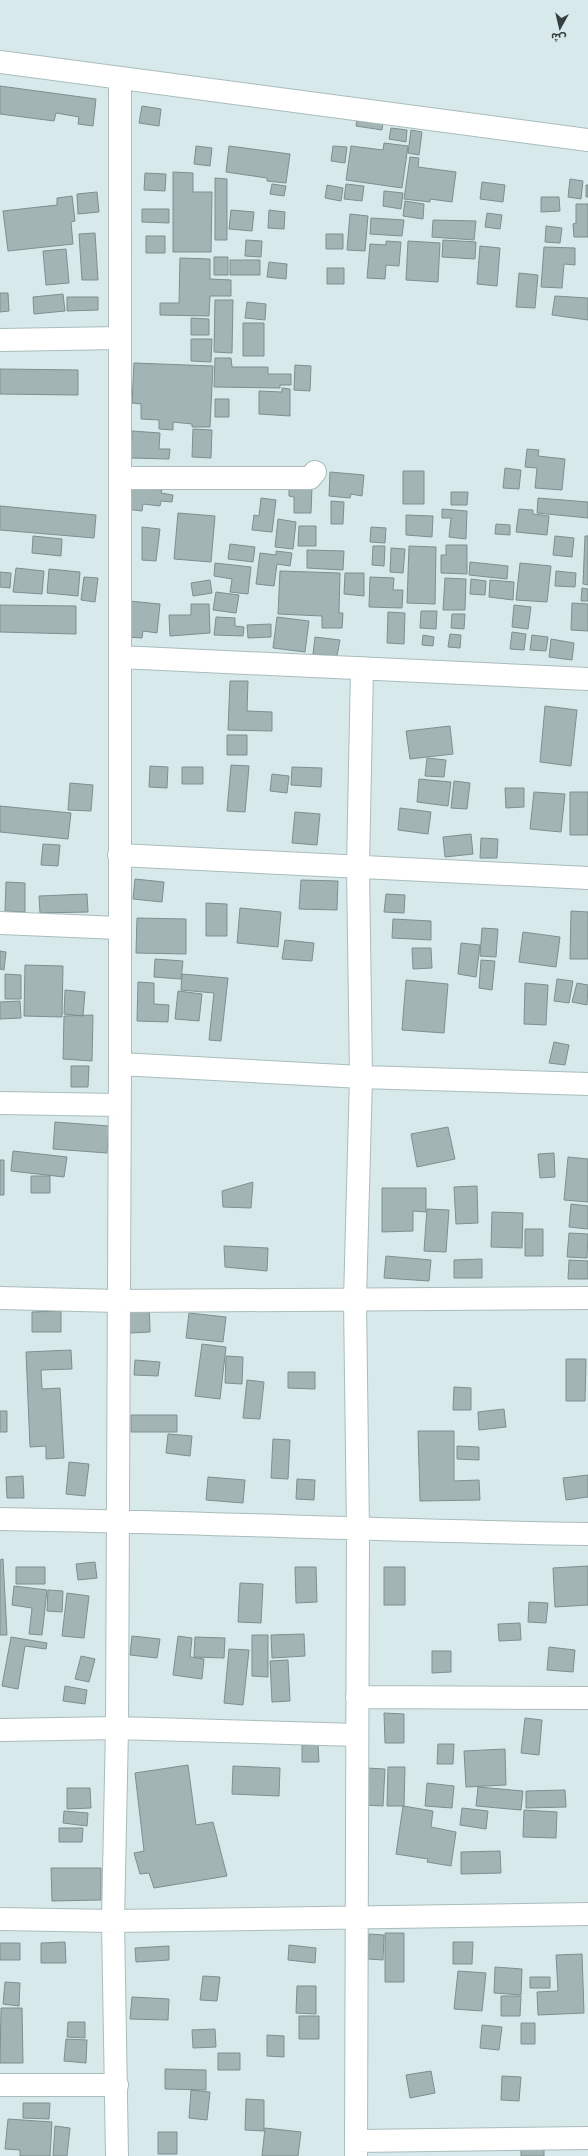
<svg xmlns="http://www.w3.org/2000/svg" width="588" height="2156" font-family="'Exo 2','Noto Sans Arabic',sans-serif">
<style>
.building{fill:#a3b4b5;stroke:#7e8f8f}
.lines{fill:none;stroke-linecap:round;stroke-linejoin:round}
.minor-casing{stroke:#aabcbc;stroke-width:24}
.minor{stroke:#fff;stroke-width:22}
</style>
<rect width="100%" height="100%" fill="#d7e9ea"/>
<path class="building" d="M0,86L96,99L93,126L78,124L79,117L56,113L54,121L0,114Z
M142,106L161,109L159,126L139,123Z
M358,112L384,116L382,130L356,126Z
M391,128L407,130L406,142L389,139Z
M411,130L422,132L419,155L408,153Z
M384,143L408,146L402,188L346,180L351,146L383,150Z
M196,146L212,148L210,166L194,164Z
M229,146L290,154L286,183L267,181V178L226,172Z
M333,146L347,147L345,163L331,161Z
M410,157L419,158L418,167L456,172L452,202L430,199V202L404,199Z
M173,172L193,173V192H212L211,252H173Z
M145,173L166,174L165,191L144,190Z
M215,178L227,179V240H215Z
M570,179L583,181L581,199L568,197Z
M482,182L505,185L503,202L480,199Z
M272,184L286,186L284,196L270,194Z
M346,184L364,186L362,201L344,199Z
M327,185L343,188L341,201L325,198Z
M586,185H588V197H586Z
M384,191L403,193L401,209L383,206Z
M97,192L99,212L78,214L77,194Z
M72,196L75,221L71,222L73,244L8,251L3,211L57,205V198Z
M541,197H559L560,211L541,212Z
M405,201L424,204L423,219L403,216Z
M576,204H588V237H574L573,224L576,223Z
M142,209H169V223L142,222Z
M231,210L254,212L252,231L229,229Z
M269,210L285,212L284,229L268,228Z
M487,213L502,215L500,229L485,227Z
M350,214L368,216L365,251L347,250Z
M371,218L404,220L402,236L370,234Z
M433,220L476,221L474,240L432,237Z
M546,226L562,228L560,243L545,242Z
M95,233L98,280H82L79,234Z
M326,234H343V249H326Z
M146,236H165V253H146Z
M246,240L262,241L261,257L245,256Z
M443,240L476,242L475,259L442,257Z
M386,241L401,242L399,266L386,265L385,279L367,278L370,244L386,245Z
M408,241L440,243L438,282L406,280Z
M480,246L500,248L497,286L477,284Z
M544,247L575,248V265L564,264L562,288L541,287Z
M66,249L69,283L46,285L43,251Z
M214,257H228V275H214Z
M180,258L210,259V279L231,280V296H210L209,316L160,315V303H179Z
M230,260H260V275H230Z
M269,262L287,264L286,279L267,277Z
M327,268H344V284H327Z
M519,273L538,275L535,308L516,307Z
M0,293H8L9,311L0,312Z
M63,294L65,311L34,314L33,297Z
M555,296L588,298V320L552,315Z
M67,297H98V310L67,311Z
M215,300H233L232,353L214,352Z
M247,302L266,304L265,320L245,318Z
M191,318L209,319V335H191Z
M243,323H264V356H243Z
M191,339H212L211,362L191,361Z
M215,358H231L232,367H268V374H291V385H280V388L214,387Z
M134,363L213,366L210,427H192V424L173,422V430L159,429V420L141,419V404L132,403Z
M295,365L311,366L310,391L294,390Z
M0,369L78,370V395L0,394Z
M282,388L290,389V416L259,414V391L282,392Z
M215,399H229V417H215Z
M193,429L212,430L211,458L192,457Z
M132,431L160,433L159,449H170L169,459L131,458Z
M527,449L539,450L538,456L565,459L562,490L535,488L537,468L525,467Z
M505,468L521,470L519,489L503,488Z
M403,471H424V504H403Z
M330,472L364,475L362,496L351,494L350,498L329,496Z
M289,486L312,487L311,513H294V497L289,496Z
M128,487L162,490L161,493L173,495L172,502L161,501L160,506L143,504L142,511L126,509Z
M451,492H468L467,505H451Z
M261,498L276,500L272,532L252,530L254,515L259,516Z
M538,498L588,502V518L537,513Z
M331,501L344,502L343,524H331Z
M0,506L96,515L94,538L0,530Z
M442,509L467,511L466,539L449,537L451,518H442Z
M519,509L533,510V514L549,516L547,535L516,532Z
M178,513L215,516L211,562L174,559Z
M406,515L433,516L432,537L406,535Z
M278,519L296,522L293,549L275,547Z
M496,524L510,525V535L495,534Z
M299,526H316V546H298Z
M142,527L160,529L156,561L142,560Z
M371,527L386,528L385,543L370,542Z
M33,536L62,539L61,556L32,553Z
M555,536L574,538L572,557L553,555Z
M585,536H588V585L583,584Z
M230,544L255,547L253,562L228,559Z
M446,545H467V574L441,573V555H446Z
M373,546H385L384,566L372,565Z
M409,546L436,547L435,604L407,603Z
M391,548L405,549L403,573L390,572Z
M307,550L344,551L343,570L307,568Z
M276,551L292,553L290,566L277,564L274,586L256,584L260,553L276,555Z
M470,562L508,566L507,579L469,575Z
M215,563L251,567L248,594L230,592L232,579L214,576Z
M520,563L551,566L547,602L516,600Z
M16,568L44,571L42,594L13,592Z
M49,569L80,572L78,596L47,593Z
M280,571L340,573L339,613H343L342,628H322V616L278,614Z
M556,571L576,573L575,587L555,586Z
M0,572L11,573L10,588L0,587Z
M345,573H364V596L344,594Z
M84,577L98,578L95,602L81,600Z
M370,577L394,578L393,590H403L402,608L369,607Z
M445,578L466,579L465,610H443Z
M471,579L486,581L485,595L470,594Z
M210,580L212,593L193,596L191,583Z
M490,580L514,582L513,600L489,597Z
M582,588L588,589V601H581Z
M216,592L239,595L236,613L213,610Z
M129,601L160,604L157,633L143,631L142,638L126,637Z
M572,603L588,604V631L571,630Z
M191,604H209L210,633L170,636L169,615H191Z
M0,605L76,606V634L0,632Z
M514,605L531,607L528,629L512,627Z
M421,611H437L436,629L420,628Z
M388,612L405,613L404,644L387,643Z
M452,614H465L464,629L451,628Z
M216,617L235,618V626L244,627L243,636L214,635Z
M277,617L309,621L305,652L273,648Z
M271,624V637L248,638L247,625Z
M512,632L526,634L524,650L510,649Z
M450,634L461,635L460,648L448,647Z
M423,635L434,637L433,646L422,645Z
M532,635L548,637L546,651L530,650Z
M315,637L340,640L337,656L313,654Z
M551,639L574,643L572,660L549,657Z
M230,681H248L247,711L272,712V731L228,730Z
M545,706L577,710L571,766L540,762Z
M450,726L453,754L410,759L406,731Z
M227,735H247V755H227Z
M427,758L446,760L444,777L425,776Z
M231,765L249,766L245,812L227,811Z
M150,766L168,767L167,788L149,787Z
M182,767H203V784H182Z
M292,767L322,768L321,787L291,785Z
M272,774L289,776L287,793L270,791Z
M419,779L451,782L448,806L417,802Z
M454,781L470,783L467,809L451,808Z
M70,783L93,785L91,811L68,810Z
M505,788H524V807L506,808Z
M534,792L565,794L561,832L530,829Z
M570,792H588V835H570Z
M0,806L71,813L68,839L0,832Z
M400,808L431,812L428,834L398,830Z
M295,812L320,814L317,845L292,843Z
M471,834L473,854L445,857L443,837Z
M481,838L498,839L497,858H480Z
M43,844L60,845L58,866L41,865Z
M135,879L164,882L162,902L133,899Z
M301,880L338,881L337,910L299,909Z
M6,882L25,883V912L5,911Z
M87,894L88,912L40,913L39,896Z
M386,894L405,895L404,913L384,912Z
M206,903L227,904V936H206Z
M240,908L281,912L278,947L237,943Z
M571,911L588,912V959H570Z
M137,918L186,919V954L136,953Z
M393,919L431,921V940L392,938Z
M482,928L498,929L496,957L480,956Z
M523,932L560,937L556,967L519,962Z
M285,940L314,943L312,961L282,959Z
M461,943L480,945L476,977L458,974Z
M412,948H431L432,968L413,969Z
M0,951L6,952L4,970L0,969Z
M155,959L183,961L181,979L154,977Z
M481,960L495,961L492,990L479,988Z
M25,965L63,966L62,1017L24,1016Z
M5,974L21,975V999H5Z
M182,974L228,978L221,1041L209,1040L214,993L181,990Z
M557,979L573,981L569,1003L554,1001Z
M406,980L448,984L444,1033L402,1030Z
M138,982L154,983V1004L169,1005L168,1022L137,1021Z
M525,983L548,985L546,1025L524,1024Z
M577,983L588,985L587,1005L572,1002Z
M65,990L85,992L83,1016L64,1014Z
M178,991L202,994L199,1021L175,1019Z
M20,1001L21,1018L0,1019V1002Z
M93,1015L92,1061L63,1059L64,1016Z
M554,1042L569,1045L565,1065L549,1063Z
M71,1066H89L88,1087H71Z
M55,1122L109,1126L107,1153L53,1149Z
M448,1127L455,1159L417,1167L411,1134Z
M13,1151L67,1157L64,1177L11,1171Z
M554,1153L555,1177L540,1178L538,1154Z
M568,1157L588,1159V1202L564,1200Z
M0,1160H4V1195H0Z
M31,1176H50V1193H31Z
M253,1182L251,1208L223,1207L222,1191Z
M477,1186L478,1223L456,1224L454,1187Z
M382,1188H426V1212L413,1211V1231L382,1232Z
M571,1204L588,1206V1229L569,1227Z
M427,1209L449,1210L446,1252L424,1251Z
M492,1212L523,1213L522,1248L491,1247Z
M525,1229H543V1256H525Z
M569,1233L588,1234L587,1258L567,1257Z
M224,1246L268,1248L267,1271L225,1267Z
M386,1256L431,1260L429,1281L384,1278Z
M482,1259V1278H454V1260Z
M569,1260L588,1261V1279H568Z
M149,1302L150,1332L130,1333L129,1303Z
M61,1311V1332H32V1312Z
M189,1313L226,1317L223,1342L186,1338Z
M202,1344L226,1347L220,1399L195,1396Z
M71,1350L72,1369L41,1370L42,1389L60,1388L64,1458L46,1459V1446L30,1447L26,1352Z
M226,1356L243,1357L242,1384L225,1383Z
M566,1359H586L585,1401H566Z
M135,1360L160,1362L158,1376L134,1375Z
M288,1372H315V1389L288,1388Z
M247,1380L264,1382L260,1419L243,1418Z
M454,1387L471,1388V1410H453Z
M504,1409L506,1427L479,1430L478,1412Z
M0,1411H7V1432H0Z
M131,1415H177V1432H131Z
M418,1431H454V1481L479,1480L480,1500L420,1501Z
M168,1434L192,1436L190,1456L166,1453Z
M273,1439L290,1440L288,1479L271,1478Z
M457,1446L479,1447V1460L457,1459Z
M69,1462L89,1464L85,1496L66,1494Z
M588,1475V1497L566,1500L563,1478Z
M23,1476L24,1498H7L6,1477Z
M208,1477L245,1480L243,1503L206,1500Z
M297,1479L315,1480L314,1500L296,1499Z
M3,1559L7,1635H0V1560Z
M95,1562L97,1578L78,1580L76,1564Z
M588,1566V1605L555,1607L553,1568Z
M16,1567H45V1584H16Z
M295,1567H316L317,1602L296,1603Z
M384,1567H405V1605H384Z
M240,1583L263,1584L261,1623L238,1622Z
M14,1586L47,1590L42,1635L29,1634L32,1608L12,1605Z
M48,1590L63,1591L62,1612L47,1611Z
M67,1593L89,1596L84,1638L62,1636Z
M529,1602L548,1603L546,1623L528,1622Z
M520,1623L521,1640L499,1641L498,1624Z
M304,1634L305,1656L272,1658L271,1635Z
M252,1635H268V1677L252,1676Z
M132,1636L160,1639L157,1658L130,1655Z
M178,1636L192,1638L190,1657L204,1659L202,1679L173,1675Z
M11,1637L47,1643L46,1649L25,1646L18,1689L2,1686Z
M195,1637L225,1638L224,1658L194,1657Z
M549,1647L575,1650L573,1672L547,1670Z
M229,1649L249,1650L243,1705L224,1703Z
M432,1651H451V1672L432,1673Z
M81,1656L95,1659L89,1682L75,1679Z
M288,1660L290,1701L272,1702L270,1661Z
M65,1686L87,1690L85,1704L63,1701Z
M384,1713L404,1714V1743H385Z
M525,1718L542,1720L539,1755L521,1753Z
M438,1744H454L453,1764H437Z
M302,1745H318L319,1762H302Z
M505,1749L506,1785L466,1787L464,1751Z
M188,1765L196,1825L213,1822L227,1876L154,1888L149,1873L140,1874L134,1853L144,1851L135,1773Z
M233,1766L280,1768L279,1796L232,1794Z
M388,1767H405L404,1806H387Z
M366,1768L385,1769L383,1806L365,1805Z
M427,1783L454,1786L452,1808L425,1806Z
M478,1787L523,1791L521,1810L476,1806Z
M67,1788H90L91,1808L67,1809Z
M565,1790L566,1807L526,1808V1791Z
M403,1806L433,1811L431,1827L456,1832L451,1866L427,1862L428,1859L396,1854Z
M462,1808L488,1811L486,1829L460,1825Z
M524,1810L557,1812L556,1838L523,1837Z
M64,1811L88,1813L87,1826L63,1823Z
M59,1828H83L82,1842H59Z
M500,1851L501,1873L461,1874V1852Z
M51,1868H101V1900L52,1901Z
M385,1933H404V1982H385Z
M369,1934L384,1935L383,1960L368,1959Z
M65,1942L66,1963H41V1943Z
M453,1942H473L472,1964H453Z
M0,1943H20V1960H0Z
M289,1945L316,1948L315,1963L288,1960Z
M169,1946V1960L136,1962L135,1948Z
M582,1954L584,2013L538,2015L537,1992L558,1991L556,1955Z
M495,1967L522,1969L521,1995L494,1993Z
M458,1971L486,1973L482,2011L454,2009Z
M203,1976L220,1977L217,2001L200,2000Z
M530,1977H550V1988H530Z
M5,1982L20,1983L19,2006L3,2004Z
M297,1986H316V2014L296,2013Z
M501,1996H521L520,2016H501Z
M132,1997L169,1999L168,2020L130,2019Z
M1,2008H22L23,2063H0Z
M299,2016H319V2039H299Z
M68,2022H85V2038L67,2037Z
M521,2023H535V2044H521Z
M482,2025L502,2027L499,2050L480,2048Z
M215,2029L216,2047L193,2048L192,2030Z
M267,2035L284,2036V2057L267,2056Z
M66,2039L87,2040L86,2063L64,2061Z
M218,2053H240V2070H218Z
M165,2069L206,2070V2090L165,2089Z
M431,2071L435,2093L410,2098L406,2075Z
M502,2076L521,2077L519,2101L501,2100Z
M191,2090L210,2092L207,2120L189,2118Z
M246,2099L264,2100V2131L245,2130Z
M23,2103H50L49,2119L23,2118Z
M8,2119L52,2122L50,2156H20V2150L5,2149Z
M55,2126L70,2128L67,2156H53Z
M265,2128L301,2132L298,2156H262Z
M158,2132H177V2154H158Z
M521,2148L544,2149V2156H521Z"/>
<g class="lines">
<defs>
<path id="minor" d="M0,62L588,140
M0,340L120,338
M120,478H310L315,472
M120,657L588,679
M119,855L588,878
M0,923L119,928
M120,1064L361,1077L588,1084
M0,1103L119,1105
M0,1298L118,1301L588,1298
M0,1519C196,1522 392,1531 588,1534
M357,1697L588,1698
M0,1730L117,1728L357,1735
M0,1919L113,1921L588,1914
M0,2085H117
M356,2141L588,2138
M117,2156L113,1921L117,1728L120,1064V78
M356,2156L358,1530L355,1300L361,1077L358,867L362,668"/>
</defs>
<use href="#minor" class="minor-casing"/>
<use href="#minor" class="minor"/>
</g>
<g transform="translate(560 28) rotate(188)" stroke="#d7e9ea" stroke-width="3" paint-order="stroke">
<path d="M0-3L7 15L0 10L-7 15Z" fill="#373e3f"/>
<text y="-6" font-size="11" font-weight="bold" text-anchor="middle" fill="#373e3f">ش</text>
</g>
</svg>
